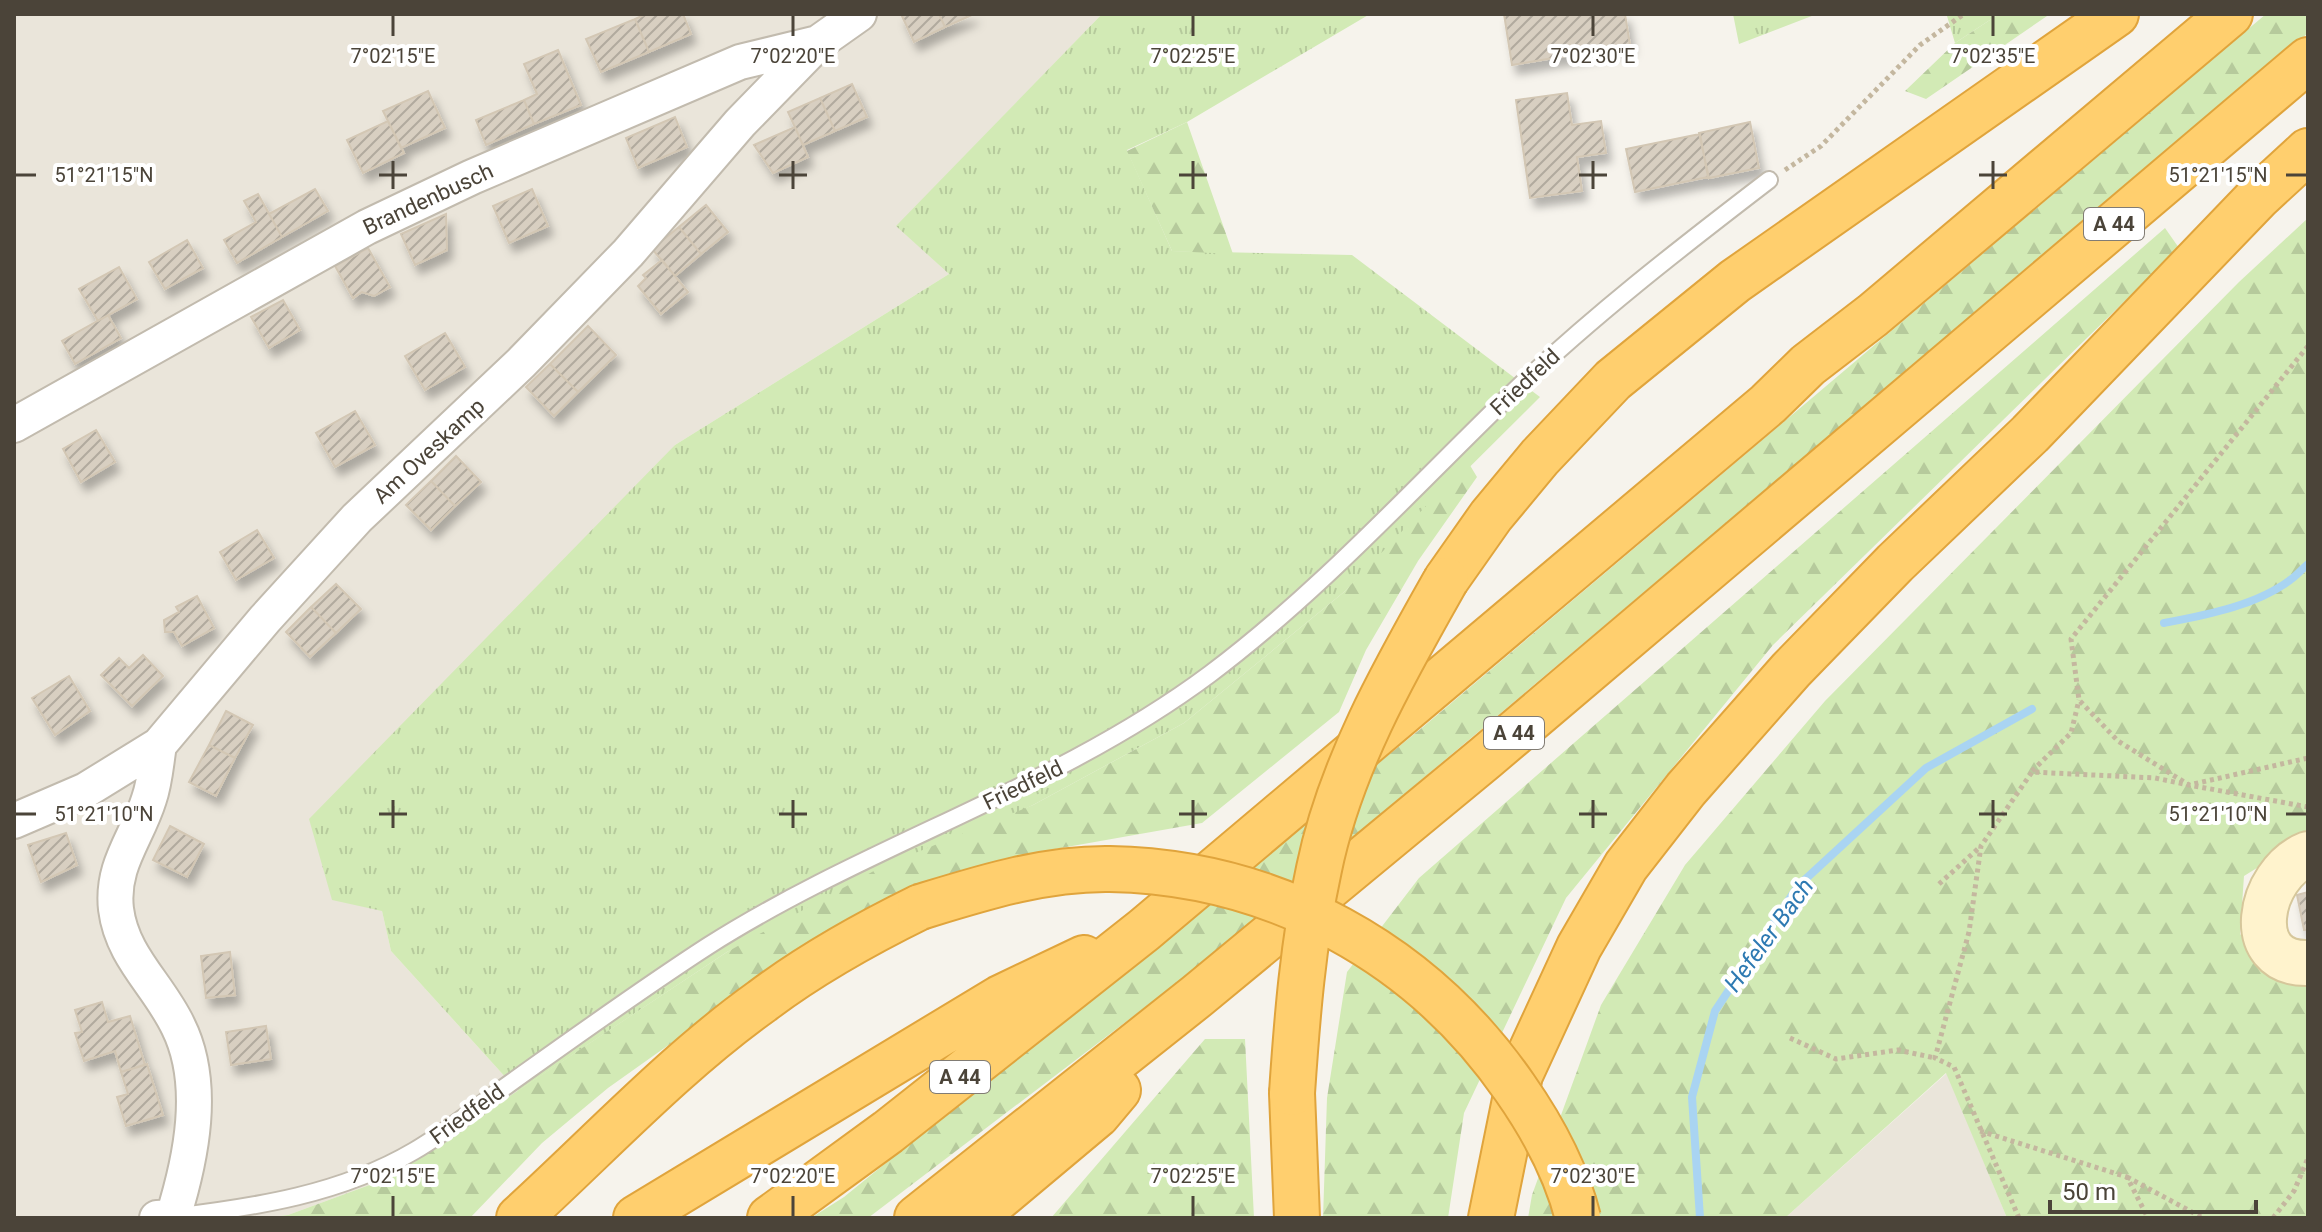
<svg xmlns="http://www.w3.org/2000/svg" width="2322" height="1232" font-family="Roboto,sans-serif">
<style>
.residential{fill:#eae5da}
.grass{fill:url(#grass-tufts)}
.forest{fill:url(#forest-firs)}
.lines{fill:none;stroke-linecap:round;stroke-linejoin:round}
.stream{stroke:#a9d4f2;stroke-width:8}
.building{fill:url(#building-hatch);stroke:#d3c7b4;stroke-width:2;filter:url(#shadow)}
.lane-casing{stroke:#c2bbae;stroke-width:20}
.street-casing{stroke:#c2bbae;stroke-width:38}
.secondary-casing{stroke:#d6c79b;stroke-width:48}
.highway-casing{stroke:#e0a43c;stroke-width:48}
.path{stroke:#c4b79f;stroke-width:5;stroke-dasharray:4 4;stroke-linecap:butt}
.lane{stroke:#fff;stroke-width:16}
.street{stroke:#fff;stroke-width:34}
.secondary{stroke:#fff3cd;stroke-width:44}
.highway{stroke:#ffcf6e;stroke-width:44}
.highway-bridge-casing{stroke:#e0a43c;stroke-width:48;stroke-linecap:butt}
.highway-bridge{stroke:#ffcf6e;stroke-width:44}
.ticks{fill:none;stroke:#4b4439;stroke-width:3}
.labels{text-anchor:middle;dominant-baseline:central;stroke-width:8;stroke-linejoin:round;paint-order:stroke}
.shield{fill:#fff;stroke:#817c74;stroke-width:2}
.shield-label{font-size:20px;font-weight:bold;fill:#4b4439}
.street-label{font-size:22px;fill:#4b4439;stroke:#fff}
.water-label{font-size:24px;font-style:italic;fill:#2e7ab2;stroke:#fff}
.ticks-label{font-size:20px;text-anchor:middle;fill:#4b4439;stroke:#fff;stroke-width:8;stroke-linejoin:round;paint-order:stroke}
</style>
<defs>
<pattern id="grass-tufts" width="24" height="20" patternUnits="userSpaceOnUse" patternTransform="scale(2)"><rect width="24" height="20" fill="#d2eab5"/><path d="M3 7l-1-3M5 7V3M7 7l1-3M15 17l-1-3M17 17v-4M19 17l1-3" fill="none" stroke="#b6ca9c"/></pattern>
<pattern id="forest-firs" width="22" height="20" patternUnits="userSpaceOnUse" patternTransform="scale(2)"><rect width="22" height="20" fill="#d2eab5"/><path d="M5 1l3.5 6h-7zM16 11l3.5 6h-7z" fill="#b6ca9c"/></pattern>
<pattern id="building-hatch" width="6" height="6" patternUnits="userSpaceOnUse" patternTransform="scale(2)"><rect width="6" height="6" fill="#d8cfc1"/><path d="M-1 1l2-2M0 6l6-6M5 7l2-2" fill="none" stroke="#b1aa9e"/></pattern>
<filter id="shadow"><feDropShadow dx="5" dy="9" stdDeviation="4" flood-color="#0004"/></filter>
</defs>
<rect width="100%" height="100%" fill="#f6f3ec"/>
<path class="residential" d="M14,14H1102L897,226L949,274L675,445L382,911L391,951L518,1091L383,1180L288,1215L265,1218H14Z
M1947,1073L2007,1218H1785Z"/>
<path class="grass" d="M1102,14H1370L1187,122L1127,150L1172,251L1352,255L1540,397L1344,592L1184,723L1033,805L727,952L518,1091L391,951L382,911L332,900L309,819L675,445L949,274L896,226Z
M1733,14H1817L1739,44Z
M1938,14H1999L1955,43L1947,16Z"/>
<path class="forest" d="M1999,14H2050L1926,99L1905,91L1955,43Z
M2266,14H2308V33L1211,957L868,1218H811L844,1197L1423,727Z
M1187,122L1233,254L1172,251L1127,151Z
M2308,218V845L2273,858L2244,876L2240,934L2281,977L2308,976V1218H2007L1946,1073L1785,1218H1528L1532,1195L1601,1005L1685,865L1825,701L2239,282Z
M2165,228L2179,248L1773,645L1566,898L1464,1113L1448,1218H1323L1327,1098L1347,972L1419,878Z
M1468,462L1477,477L1418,561L1366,650L1339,712L1202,823L1044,851L930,882L791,958L608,1088L542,1143L470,1218H265L288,1215L383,1180L727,952L881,867L1033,805L1184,723L1344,592Z
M1205,1039H1245L1254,1218H1051Z"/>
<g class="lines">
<path class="stream" d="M2164,623C2206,615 2260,605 2294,577C2299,573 2303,568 2308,564
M1700,1218L1692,1097L1715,1011L1798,886L1926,768L2032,709"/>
</g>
<path class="building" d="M646,14H683L691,34L649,52L635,19Z
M901,14H939L945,27L914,42Z
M939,14H974L945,27Z
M1504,14H1625L1630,45L1512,65Z
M635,19L649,52L601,72L586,39Z
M558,50L581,105L534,124L524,100L537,94L524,64Z
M852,84L867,117L835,131L820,98Z
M428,91L445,128L401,148L383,111Z
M1567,93L1572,125L1601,121L1606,153L1577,157L1582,191L1530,198L1516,100Z
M820,98L835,131L803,145L788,112Z
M524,100L534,124L486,145L476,120Z
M675,117L687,147L638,168L626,138Z
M388,121L404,153L363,173L347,140Z
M1750,122L1759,168L1709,178L1699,133Z
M795,127L808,157L773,173L754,145Z
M1700,134L1708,177L1635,192L1626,149Z
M315,189L328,211L282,237L269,214Z
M532,189L548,226L509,243L493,206Z
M258,194L282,237L237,263L224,240L256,222L244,201Z
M706,205L728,232L701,254L679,227Z
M446,214L447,250L415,265L401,234Z
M679,227L701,254L675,276L652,249Z
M187,240L203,268L165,289L149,262Z
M368,248L390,287L374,296L362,292L353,298L335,266Z
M662,260L688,292L661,314L638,286L646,278L643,275Z
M119,267L137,299L98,321L79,289Z
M283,300L300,330L269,348L251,317Z
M108,315L121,338L75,364L62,341Z
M588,326L616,355L578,392L550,364Z
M445,333L465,367L425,390L405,356Z
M550,364L578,392L554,416L526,387Z
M355,411L375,445L335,467L316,433Z
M96,430L115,462L81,482L63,449Z
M456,456L481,482L455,506L431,481Z
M431,481L455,506L431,530L406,505Z
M257,530L274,558L236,580L220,552Z
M336,584L361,609L336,633L311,607Z
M197,596L214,628L182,646L174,632H165L164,620L179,612L176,607Z
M311,607L336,633L310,657L286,632Z
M143,655L163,676L132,706L101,675L119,658L129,668Z
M69,676L90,711L55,735L32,698Z
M226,711L253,725L235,758L209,745Z
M209,745L235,758L216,796L189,782Z
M170,826L204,844L187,877L153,860Z
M66,833L77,865L41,882L28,845Z
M2308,892V930H2304L2297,895Z
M230,952L235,995L206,998L201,956Z
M102,1002L108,1022L130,1016L145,1065L121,1072L115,1051L84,1061L75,1033L82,1032L75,1010Z
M266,1026L271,1059L231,1065L226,1032Z
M147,1064L163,1115L126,1126L117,1097L128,1094L121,1072Z"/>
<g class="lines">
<defs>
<path id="lane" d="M173,1217C256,1207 341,1194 414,1151C447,1132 478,1106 509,1084C575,1037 640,990 708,946C870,843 1056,789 1210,674C1319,592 1411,491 1508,397C1590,318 1679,249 1769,180"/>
<path id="street" d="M14,425L367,227L472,177L740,62L818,43L859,14
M14,821L86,790L159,745L265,619L357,518L521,363L628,253L740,123L818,43
M157,1218L173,1217C191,1159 207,1084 178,1026C158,984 122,957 116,909C111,865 137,838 149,799C155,782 156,763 159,745"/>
<path id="secondary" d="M2308,854C2258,874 2241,965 2308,963"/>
<path id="highway" d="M1446,580L1491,516L1540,457L1613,380L1735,281L2116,14
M1292,1093L1297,1218
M519,1218C599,1145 674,1064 762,1001C811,964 865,934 920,907
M636,1218L1000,998L1084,958
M770,1218L888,1132L1144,930L1768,404L1808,365L1873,315L2230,14
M917,1218L1197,996L1485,758L2308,60
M974,1218L1097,1115L1118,1090
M1491,1218L1520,1075L1579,947L1626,866L1686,789L1791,670L1895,563L2030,434L2258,197L2308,151"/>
</defs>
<use href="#lane" class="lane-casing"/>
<use href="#street" class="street-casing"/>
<use href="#secondary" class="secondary-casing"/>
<use href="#highway" class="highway-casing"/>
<path class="path" d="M1785,170L1821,146L1920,45L1964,14
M2308,346L2071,639L2079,700L2118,741L2189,785L2308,807
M2032,771L2071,733L2079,700
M1939,884L1980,847
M1790,1038L1836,1059L1898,1050L1935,1058
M1980,1131L2127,1177L2148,1218
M2127,1177L2203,1218
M2019,1218L1954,1067L1935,1058L1969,932L1981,846L2032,772L2155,778L2189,785L2308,758
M2273,1218L2294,1191L2308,1158"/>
<use href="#lane" class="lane"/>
<use href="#street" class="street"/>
<use href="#secondary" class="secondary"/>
<use href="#highway" class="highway"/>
<defs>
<path id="highway-bridge" d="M920,907C982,888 1044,868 1110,869C1274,872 1422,953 1515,1088C1543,1128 1566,1170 1578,1218
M1292,1093C1297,1019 1303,942 1319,869C1340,766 1395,670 1446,580"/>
</defs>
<use href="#highway-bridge" class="highway-bridge-casing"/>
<use href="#highway-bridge" class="highway-bridge"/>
</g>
<path class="ticks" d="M393,16V36M793,16V36M1193,16V36M1593,16V36M1993,16V36M393,161V189M793,161V189M1193,161V189M1593,161V189M1993,161V189M16,175H36M379,175H407M779,175H807M1179,175H1207M1579,175H1607M1979,175H2007M2286,175H2306M393,800V828M793,800V828M1193,800V828M1593,800V828M1993,800V828M16,814H36M379,814H407M779,814H807M1179,814H1207M1579,814H1607M1979,814H2007M2286,814H2306M393,1196V1216M793,1196V1216M1193,1196V1216M1593,1196V1216"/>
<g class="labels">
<g class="shield">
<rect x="2084" y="208" width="60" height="32" rx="6"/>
<rect x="1484" y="717" width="60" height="32" rx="6"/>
<rect x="930" y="1061" width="60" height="32" rx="6"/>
</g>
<g class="shield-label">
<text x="2114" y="224">A 44</text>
<text x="1514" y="733">A 44</text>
<text x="960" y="1077">A 44</text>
</g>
<g class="street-label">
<text transform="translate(428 199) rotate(-25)">Brandenbusch</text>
<text transform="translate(1525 382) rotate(-43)">Friedfeld</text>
<text transform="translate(429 451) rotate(-43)">Am Oveskamp</text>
<text transform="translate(1023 785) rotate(-26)">Friedfeld</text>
<text transform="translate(467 1114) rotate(-36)">Friedfeld</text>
</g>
<g class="water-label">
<text transform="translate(1769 935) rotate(-54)">Hefeler Bach</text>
</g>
</g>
<g class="ticks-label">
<text x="393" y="63">7°02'15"E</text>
<text x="793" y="63">7°02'20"E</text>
<text x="1193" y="63">7°02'25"E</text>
<text x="1593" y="63">7°02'30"E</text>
<text x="1993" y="63">7°02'35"E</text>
<text x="104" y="182">51°21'15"N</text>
<text x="2218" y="182">51°21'15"N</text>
<text x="104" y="821">51°21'10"N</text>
<text x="2218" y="821">51°21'10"N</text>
<text x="393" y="1183">7°02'15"E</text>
<text x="793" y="1183">7°02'20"E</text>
<text x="1193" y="1183">7°02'25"E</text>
<text x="1593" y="1183">7°02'30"E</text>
</g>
<rect width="2322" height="1232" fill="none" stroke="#4b4439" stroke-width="32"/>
<path d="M2050 1200v12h206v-12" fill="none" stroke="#4b4439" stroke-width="4"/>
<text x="2062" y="1200" font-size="24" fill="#4b4439" stroke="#ffffff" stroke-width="6" paint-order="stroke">50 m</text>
</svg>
